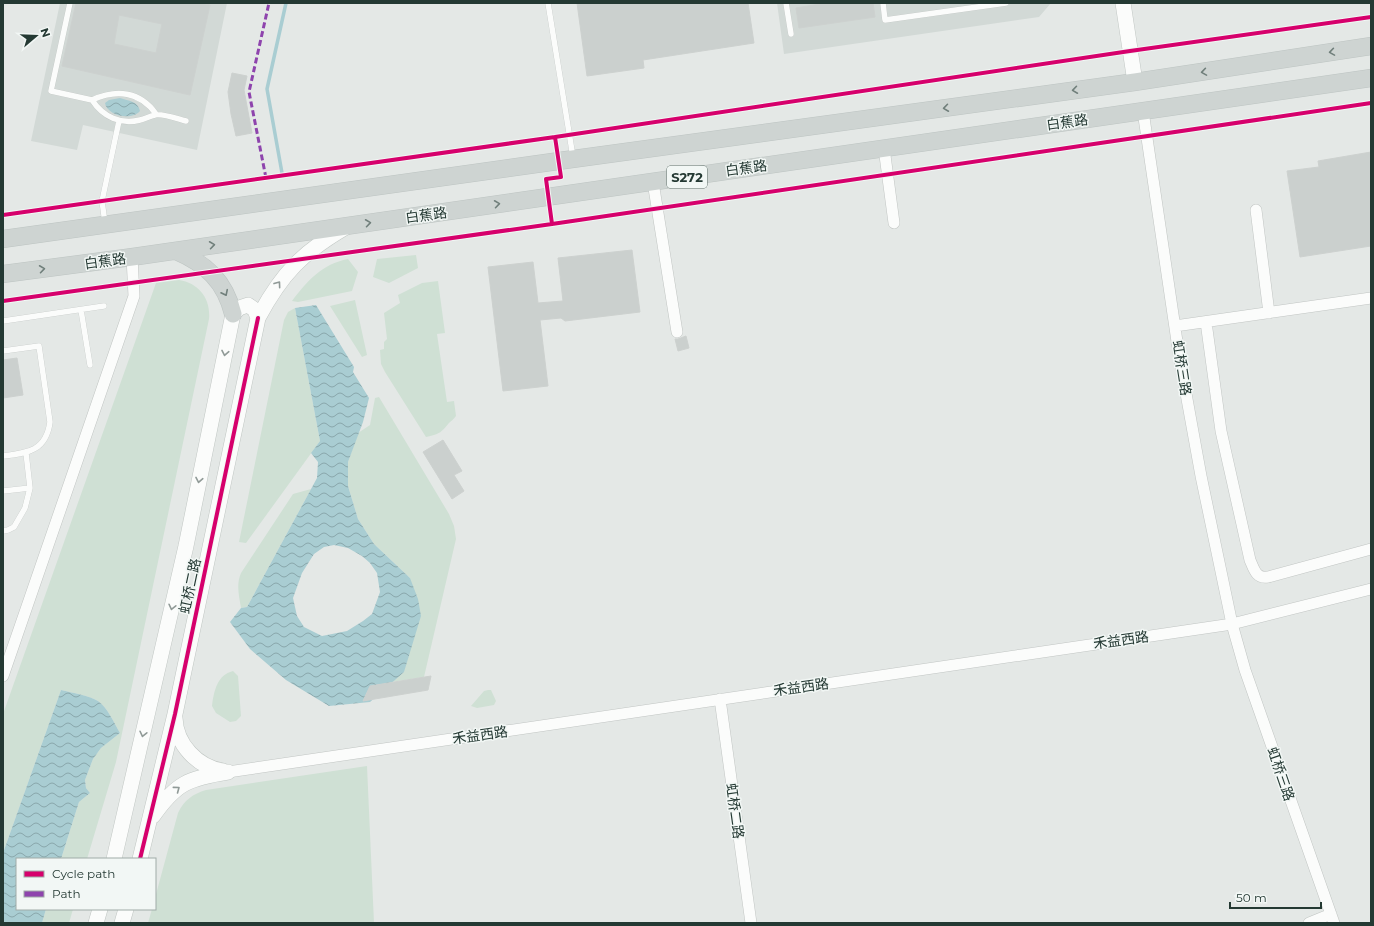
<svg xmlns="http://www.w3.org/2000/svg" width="1374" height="926" font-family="Montserrat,'Noto Sans SC',sans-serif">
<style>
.built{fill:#d2d9d6}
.grass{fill:#cfe0d4}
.water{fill:url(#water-waves);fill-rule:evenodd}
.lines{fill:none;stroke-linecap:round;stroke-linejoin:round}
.stream{stroke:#a9cdd2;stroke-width:3.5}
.building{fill:#cbd0ce;stroke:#cdd1cf;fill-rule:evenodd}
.lane-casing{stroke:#c1c5c3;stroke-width:6}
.street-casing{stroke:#c1c5c3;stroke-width:12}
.secondary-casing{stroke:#c0c6c3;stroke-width:16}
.primary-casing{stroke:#bdc4c2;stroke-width:18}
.lane{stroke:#fbfcfb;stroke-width:5.5}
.street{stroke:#fbfcfb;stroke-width:11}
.secondary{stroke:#fbfcfb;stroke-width:15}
.primary{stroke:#ced4d2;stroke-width:17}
.quiet{stroke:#8e44ad;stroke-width:3;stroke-dasharray:6 3;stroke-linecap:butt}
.cycleway-casing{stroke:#f2f7f5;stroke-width:6}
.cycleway{stroke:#d6006c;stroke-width:4}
.oneway{stroke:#707f7b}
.oneway2{stroke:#909a97}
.labels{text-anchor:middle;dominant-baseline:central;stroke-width:3;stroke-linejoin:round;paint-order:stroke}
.shield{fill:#f2f7f5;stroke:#62726d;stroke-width:1}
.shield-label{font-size:13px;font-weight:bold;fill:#243933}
.street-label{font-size:14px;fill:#243933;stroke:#f2f7f5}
</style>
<defs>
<pattern id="water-waves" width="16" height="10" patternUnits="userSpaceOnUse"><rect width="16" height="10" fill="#a9cdd2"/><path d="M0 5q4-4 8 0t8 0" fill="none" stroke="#89a7ab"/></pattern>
</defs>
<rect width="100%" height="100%" fill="#e4e8e6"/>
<path class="built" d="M60,3H227L197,150L83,125L77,150L31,141Z
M777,3H1051L1039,17L784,54Z"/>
<path class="grass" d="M416,255L418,268L389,283L373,277L377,259Z
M348,259L358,272L352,291L298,302L292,301C307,281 322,264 348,259Z
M179,280C199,283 211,299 209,319L116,762L87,859H61L79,802L90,793L86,788L85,780L93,759L101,748L120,733C114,723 108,708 98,701C88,695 73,693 61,690L3,853V714L156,283Z
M438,281L445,333L437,334L447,402L454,401L456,416C454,419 451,421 449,423C441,433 439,434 426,437L385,372L381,364L380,350L384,349V342L387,339L384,313L400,303L398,295L422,283Z
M355,300L367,355L362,357L330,306Z
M295,308L320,441L246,543L239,542L284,320L288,312Z
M379,397L449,514L454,526L456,539L424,677L392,682L404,672L410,578L374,544L358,519L348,486V462L358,433L370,425L375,398Z
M311,489L247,607L241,608C239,595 236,585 241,573L293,494Z
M233,671L238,676L241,716L236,721L230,722L216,713L212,706C214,691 217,675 233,671Z
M488,690H491L496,701L494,705L477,708L471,706L484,691Z
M367,766L374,923H148L152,909H155V898L178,813C184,800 193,794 206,790Z
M46,909H73L69,923H42Z"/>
<path class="water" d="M120,98C129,101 138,101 140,111C132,121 107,116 105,103L109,100Z
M316,305L354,367L353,372L369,398L363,422L348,462V486L358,519L374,544L410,578L418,599L421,616L404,672L370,702L329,706L286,680L250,649L230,622L241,608L247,607L317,478L318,462L311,453L320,441L295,308ZM334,545L348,548L362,556L370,563L377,573L380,592L372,614L363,621L347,631L322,636L304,627L297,616L293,598L302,573L314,554L324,547Z
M61,690C73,693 88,695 98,701C108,708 114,723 120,733L101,748L93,759L85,780L86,788L90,793L79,802L61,859H17V909H46L42,923H3V853Z"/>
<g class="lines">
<path class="stream" d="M282,173L267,89L286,3"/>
</g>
<path class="building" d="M76,3H200L210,5L190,95L62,66ZM119,15L162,24L156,53L114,44Z
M577,3H748L754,43L643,60L644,68L587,76Z
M826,3H873L875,17L799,28L796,8Z
M232,73L247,76L244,90L252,133L236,136L231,114L228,92Z
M1371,152V246L1300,257L1287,171L1319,167L1318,161Z
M632,250L640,312L565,321L561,318L540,320L548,386L503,391L488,267L533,262L538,303L563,301L558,258Z
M686,336L689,348L678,351L675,339H678Z
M17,358L23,395L3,398V360Z
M443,440L462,471L454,475L464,491L452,499L423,452Z
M431,676L428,690L363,701L370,686Z"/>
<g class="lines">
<defs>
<path id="lane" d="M70,3L51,91L92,100C103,117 121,125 140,120C145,119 150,116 155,115C161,113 178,119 186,121
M548,3L573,157
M786,3L791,34
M883,3L885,20L1006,3
M92,100C116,89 140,91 156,114
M105,223L102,201L119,121
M81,310L90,365
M3,321L104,306
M3,351L39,346L50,422C46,451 28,453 3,456
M3,491L30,488
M3,531L8,530L14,527L25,508L30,488L26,453"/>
<path id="street" d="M1143,111L1179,355L1201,476L1232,624L1245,670L1334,923
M884,148L894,223
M653,182L677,332
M1256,210L1269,313
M1206,322L1221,431L1250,560C1254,569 1256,579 1268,577L1371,549
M1175,326L1371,298
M3,676L134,296L132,257
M720,699L751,923
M228,772L1232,624L1371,589
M1309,923L1331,914"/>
<path id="secondary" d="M1123,3L1135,82
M175,718C176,744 197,767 223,771
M153,816C176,783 189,778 228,772
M114,859L186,546L233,314L239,308L248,305L255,310L258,318
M140,859L175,714L258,318C282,273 303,252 346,227
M96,923L100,909
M122,923L126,909"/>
<path id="primary" d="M3,239L573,159L1135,82L1371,46
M176,251C206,264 225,281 233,314
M3,274L132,257L1371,78"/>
</defs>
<use href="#lane" class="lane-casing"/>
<use href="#street" class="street-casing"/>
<use href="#secondary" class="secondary-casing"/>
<use href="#primary" class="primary-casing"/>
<use href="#lane" class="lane"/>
<use href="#street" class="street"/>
<use href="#secondary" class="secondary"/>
<use href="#primary" class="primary"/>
<path class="quiet" d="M266,178L249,92L269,3"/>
<defs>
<path id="cycleway" d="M3,215L555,137L1130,51L1371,17
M552,224L546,179L561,177L555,137
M3,301L552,224L1371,103
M140,859L175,714L258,318"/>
</defs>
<use href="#cycleway" class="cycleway-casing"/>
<use href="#cycleway" class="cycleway"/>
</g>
<defs><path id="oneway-chevron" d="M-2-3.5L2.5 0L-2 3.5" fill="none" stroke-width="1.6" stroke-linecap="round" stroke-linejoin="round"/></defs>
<g class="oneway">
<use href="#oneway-chevron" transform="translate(1332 52) rotate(171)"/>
<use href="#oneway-chevron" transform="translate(1204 72) rotate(171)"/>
<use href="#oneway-chevron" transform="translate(1075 90) rotate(172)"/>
<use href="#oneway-chevron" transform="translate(946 108) rotate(172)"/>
<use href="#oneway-chevron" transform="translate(497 204) rotate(-8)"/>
<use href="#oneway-chevron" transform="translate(368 223) rotate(-8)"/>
<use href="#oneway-chevron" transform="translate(212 245) rotate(-8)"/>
<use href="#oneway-chevron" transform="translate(42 269) rotate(-8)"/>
<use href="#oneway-chevron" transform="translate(225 293) rotate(64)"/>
</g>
<g class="oneway2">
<use href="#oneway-chevron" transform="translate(278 284) rotate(-54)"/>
<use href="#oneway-chevron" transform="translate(225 353) rotate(101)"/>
<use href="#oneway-chevron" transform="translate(199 480) rotate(101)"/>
<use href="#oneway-chevron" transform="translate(172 607) rotate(103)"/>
<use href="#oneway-chevron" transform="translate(143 734) rotate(103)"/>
<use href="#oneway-chevron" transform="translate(177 789) rotate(-37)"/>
</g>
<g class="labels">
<rect class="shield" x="667" y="166" width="40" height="22" rx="3"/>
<g class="shield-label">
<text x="687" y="177">S272</text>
</g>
<g class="street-label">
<text transform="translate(1067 122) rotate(-8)">白蕉路</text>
<text transform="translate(746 168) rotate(-8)">白蕉路</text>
<text transform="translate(426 215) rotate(-8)">白蕉路</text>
<text transform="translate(105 261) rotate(-8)">白蕉路</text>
<text transform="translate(1182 368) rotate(81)">虹桥三路</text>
<text transform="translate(190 586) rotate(-78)">虹桥二路</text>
<text transform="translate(1121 640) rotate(-8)">禾益西路</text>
<text transform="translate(801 687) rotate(-8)">禾益西路</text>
<text transform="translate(480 735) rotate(-8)">禾益西路</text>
<text transform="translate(1281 774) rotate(71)">虹桥三路</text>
<text transform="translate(735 811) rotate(82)">虹桥二路</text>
</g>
</g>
<rect width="1374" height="926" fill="none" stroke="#243933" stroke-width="8"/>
<rect x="16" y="858" width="140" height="52" fill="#f2f7f5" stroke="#a0aba7"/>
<rect x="24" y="871" width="20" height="6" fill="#d6006c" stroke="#a0aba7"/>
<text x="52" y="878" font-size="12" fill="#243933">Cycle path</text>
<rect x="24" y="891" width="20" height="6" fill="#8e44ad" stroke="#a0aba7"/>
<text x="52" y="898" font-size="12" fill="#243933">Path</text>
<g transform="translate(36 36) rotate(71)" stroke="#f2f7f5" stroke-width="3" paint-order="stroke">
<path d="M0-3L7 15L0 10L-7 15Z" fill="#243933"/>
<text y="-6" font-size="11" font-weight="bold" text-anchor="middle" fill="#243933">N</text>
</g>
<path d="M1230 902v6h91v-6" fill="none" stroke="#243933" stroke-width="2"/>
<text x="1236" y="902" font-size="12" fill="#243933" stroke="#f2f7f5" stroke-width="3" paint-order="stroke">50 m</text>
</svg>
